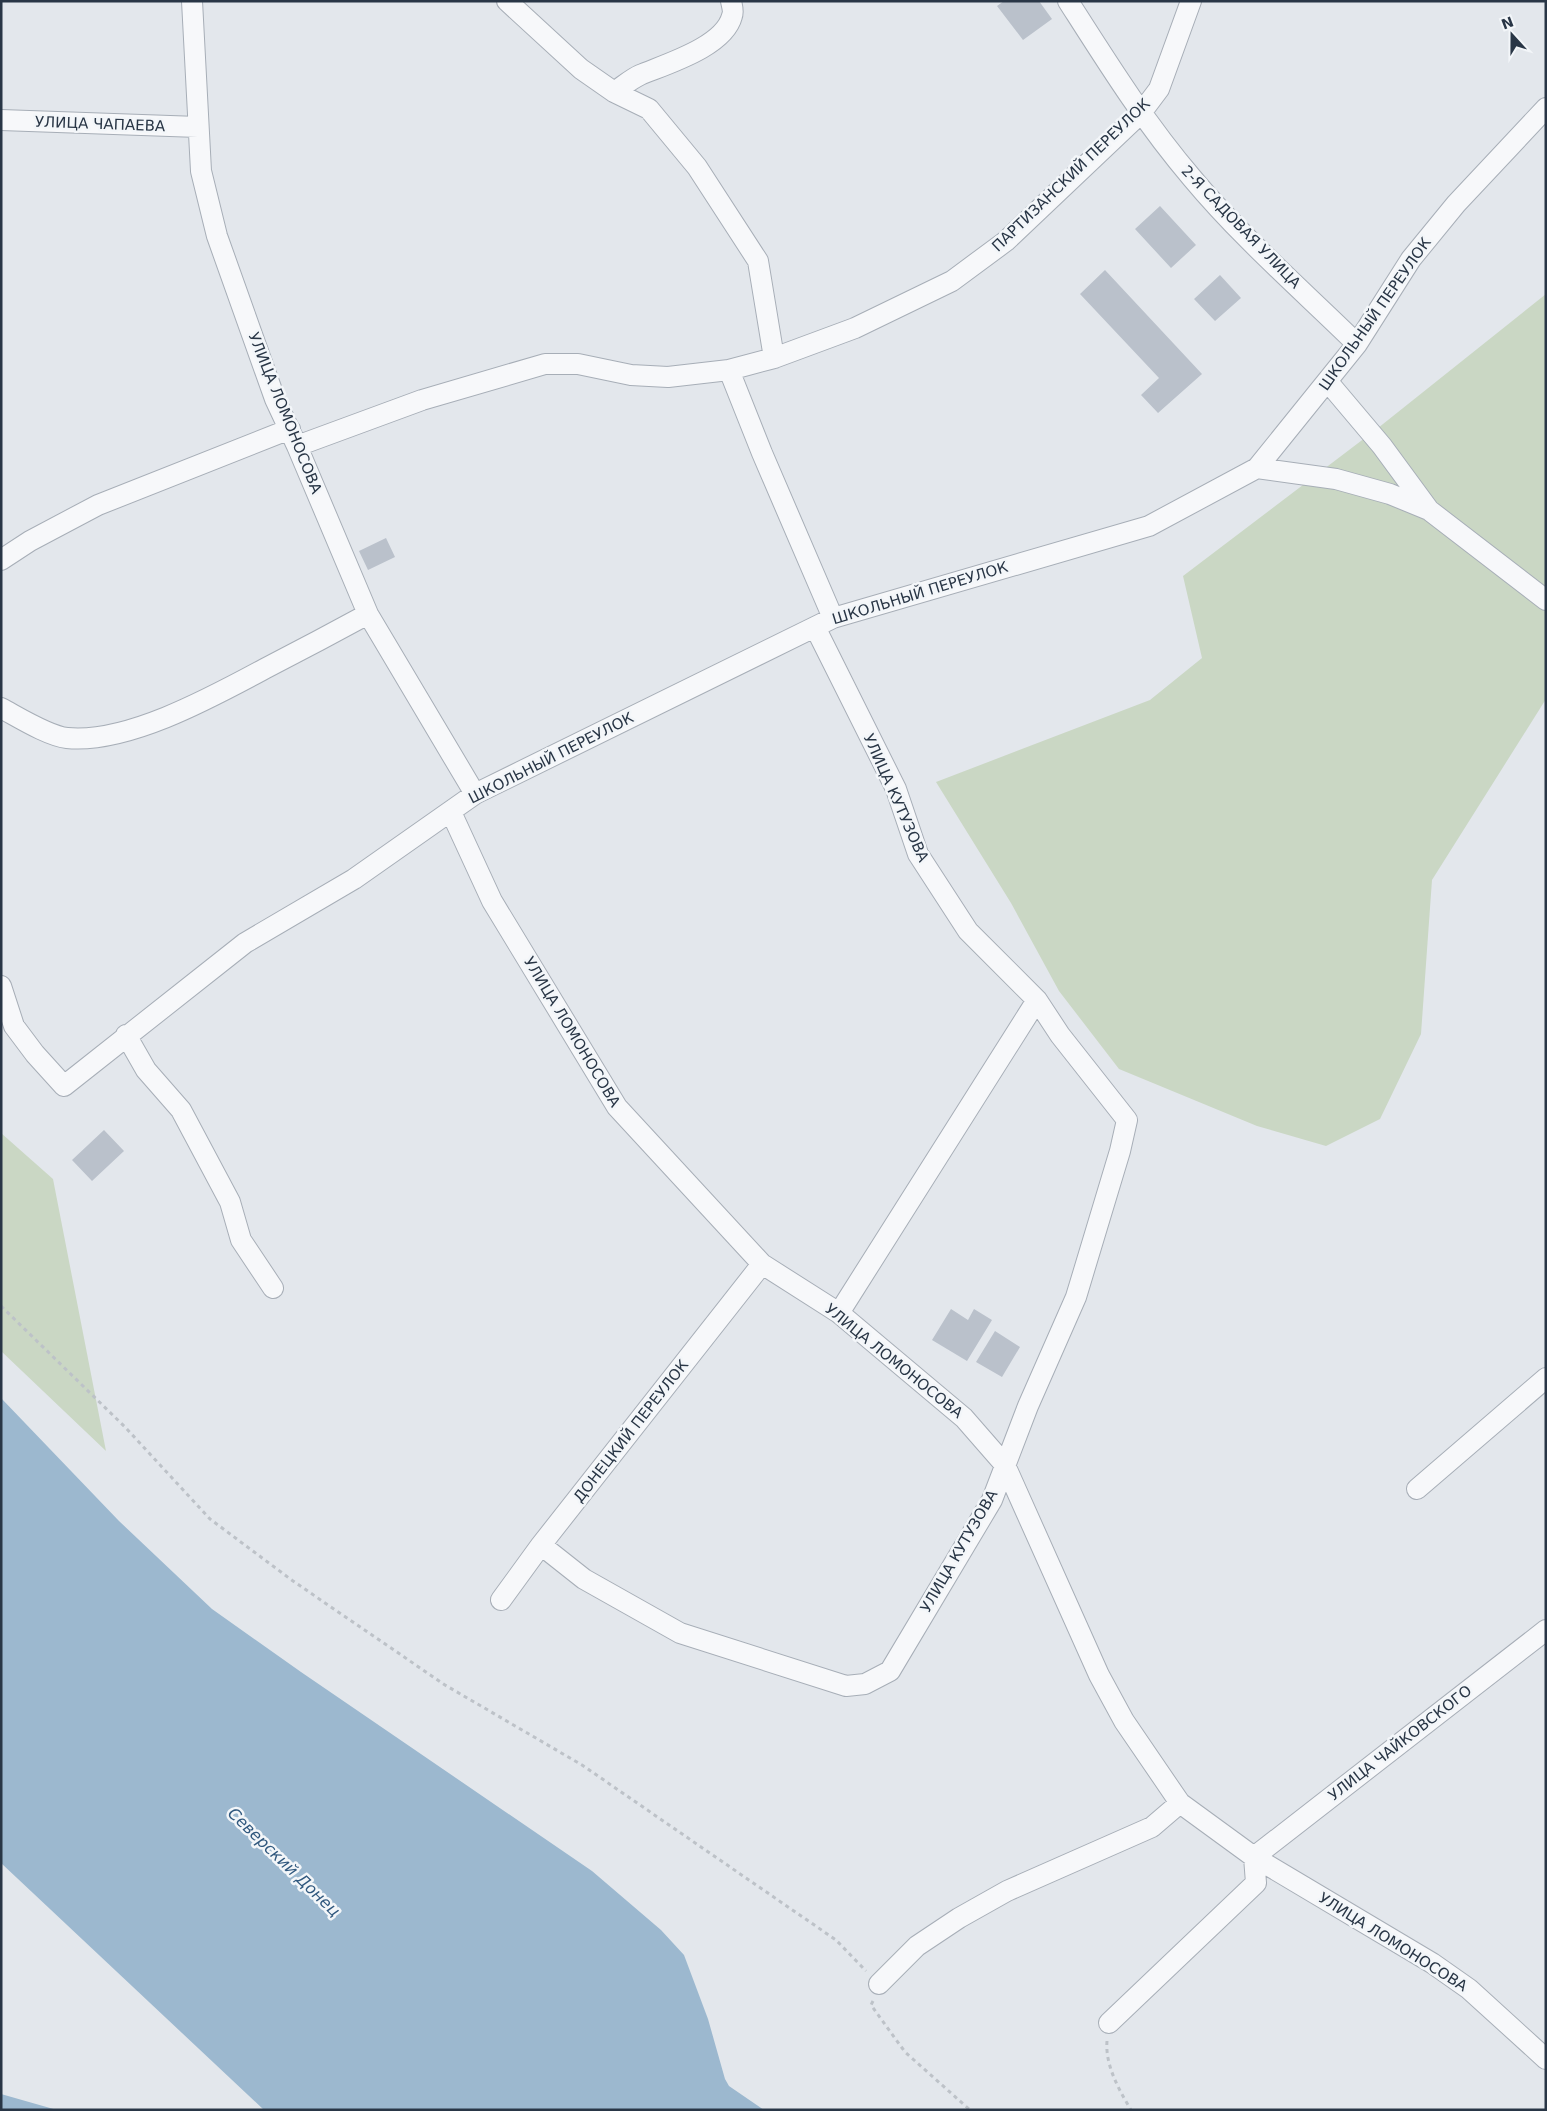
<svg xmlns="http://www.w3.org/2000/svg" width="1547" height="2111" font-family="'DejaVu Sans',sans-serif">
<style>
.green{fill:#cad7c4}
.water{fill:#9cb8cf}
.building{fill:#bac1cb}
.lines{fill:none;stroke-linecap:round;stroke-linejoin:round}
.minor-casing{stroke:#a7aeb7;stroke-width:22}
.path{stroke:#bdc2c8;stroke-width:3;stroke-dasharray:4 4;stroke-linecap:butt}
.minor{stroke:#f7f8fa;stroke-width:20}
.labels{text-anchor:middle;dominant-baseline:central;stroke-width:5;stroke-linejoin:round;paint-order:stroke}
.street-label{font-size:15px;fill:#293646;stroke:#f3f6f9}
.water-label{font-size:16px;font-style:italic;fill:#30587e;stroke:#f3f6f9}
</style>
<rect width="100%" height="100%" fill="#e3e7ec"/>
<path class="green" d="M1546,294V699L1432,880L1421,1034L1380,1119L1326,1146L1257,1126L1119,1069L1059,991L1011,903L936,782L1150,700L1202,658L1183,576L1378,428Z
M1,1133L53,1179L106,1451L1,1351Z"/>
<path class="water" d="M1,1398L119,1521L212,1609L301,1672L592,1871L661,1930L684,1955L708,2019L725,2079L729,2086L764,2110H264L1,1863Z
M1,2094L57,2110H1Z"/>
<path class="building" d="M1004,1H1039L1052,19L1023,40L997,6Z
M1160,206L1196,245L1171,268L1135,229Z
M1105,270L1202,374L1158,413L1141,395L1159,378L1080,294Z
M1220,275L1241,298L1215,321L1194,299Z
M386,538L395,557L368,570L359,551Z
M104,1130L124,1151L92,1181L72,1160Z
M951,1309L968,1320L974,1309L992,1320L967,1361L932,1340Z
M995,1331L1020,1347L1002,1377L976,1362Z"/>
<g class="lines">
<defs>
<path id="minor" d="M192,1L201,171L217,236L275,399L297,446L368,614L475,794
M507,1L581,69L614,92L649,109L697,167L758,261L774,358
M1068,1C1107,62 1145,123 1192,178C1242,238 1302,290 1357,344
M614,92C622,87 631,79 640,75C666,64 724,47 732,16C734,12 732,6 731,1
M1,120L198,127
M729,370L762,453L833,618
M1328,382L1382,446L1429,510
M297,446L422,400L545,364H578L631,375L668,377L729,370L774,358L855,328L952,281L1006,241L1141,113L1159,89L1191,1
M1257,468L1336,479L1390,494L1429,510L1546,600
M1,560L30,541L98,505L290,429
M1,708C18,717 48,736 67,738C128,744 214,696 268,667C301,650 335,632 368,614
M451,812L492,901L617,1107L762,1264L839,1313L964,1418L1005,1465L1099,1675L1124,1721L1180,1803L1254,1857L1432,1963L1469,1989L1546,2059
M1,986L14,1026L35,1054L64,1086L245,943L354,879L475,794L833,618L1149,526L1257,468L1357,344L1411,259L1456,204L1546,108
M126,1035L146,1070L181,1110L230,1202L241,1240L273,1288
M839,1313L1037,1000
M1417,1489L1546,1378
M541,1545L584,1579L680,1633L846,1686L865,1684L890,1671L992,1500L1028,1406L1076,1297L1120,1151L1127,1120L1060,1035L1037,1000L968,931L918,854L896,789L815,627
M501,1600L541,1545L762,1264
M879,1984L917,1946L959,1918L1007,1891L1152,1827L1180,1803
M1109,2023L1256,1883L1254,1857L1546,1630"/>
</defs>
<use href="#minor" class="minor-casing"/>
<path class="path" d="M1,1306L125,1427L210,1519L293,1581L445,1685L582,1765L836,1940L866,1971
M873,2001L871,2005L905,2052L970,2110
M1107,2041C1105,2065 1119,2090 1131,2110"/>
<use href="#minor" class="minor"/>
</g>
<g class="labels">
<g class="street-label">
<text transform="translate(100 124) rotate(2)">УЛИЦА ЧАПАЕВА</text>
<text transform="translate(1071 175) rotate(-44)">ПАРТИЗАНСКИЙ ПЕРЕУЛОК</text>
<text transform="translate(1241 227) rotate(46)">2-Я САДОВАЯ УЛИЦА</text>
<text transform="translate(1375 314) rotate(-55)">ШКОЛЬНЫЙ ПЕРЕУЛОК</text>
<text transform="translate(285 413) rotate(68)">УЛИЦА ЛОМОНОСОВА</text>
<text transform="translate(920 593) rotate(-17)">ШКОЛЬНЫЙ ПЕРЕУЛОК</text>
<text transform="translate(551 758) rotate(-27)">ШКОЛЬНЫЙ ПЕРЕУЛОК</text>
<text transform="translate(896 798) rotate(66)">УЛИЦА КУТУЗОВА</text>
<text transform="translate(572 1032) rotate(59)">УЛИЦА ЛОМОНОСОВА</text>
<text transform="translate(894 1361) rotate(39)">УЛИЦА ЛОМОНОСОВА</text>
<text transform="translate(631 1431) rotate(-52)">ДОНЕЦКИЙ ПЕРЕУЛОК</text>
<text transform="translate(959 1551) rotate(-60)">УЛИЦА КУТУЗОВА</text>
<text transform="translate(1400 1743) rotate(-38)">УЛИЦА ЧАЙКОВСКОГО</text>
<text transform="translate(1393 1942) rotate(32)">УЛИЦА ЛОМОНОСОВА</text>
</g>
<g class="water-label">
<text transform="translate(284 1862) rotate(44)">Северский Донец</text>
</g>
</g>
<rect width="1547" height="2111" fill="none" stroke="#293646" stroke-width="5"/>
<g transform="translate(1512 35) rotate(339)" stroke="#f3f6f9" stroke-width="4" paint-order="stroke">
<path d="M0-4L9 19L0 12L-9 19Z" fill="#293646"/>
<text y="-8" font-size="14" font-weight="bold" text-anchor="middle" fill="#293646">N</text>
</g>
</svg>
